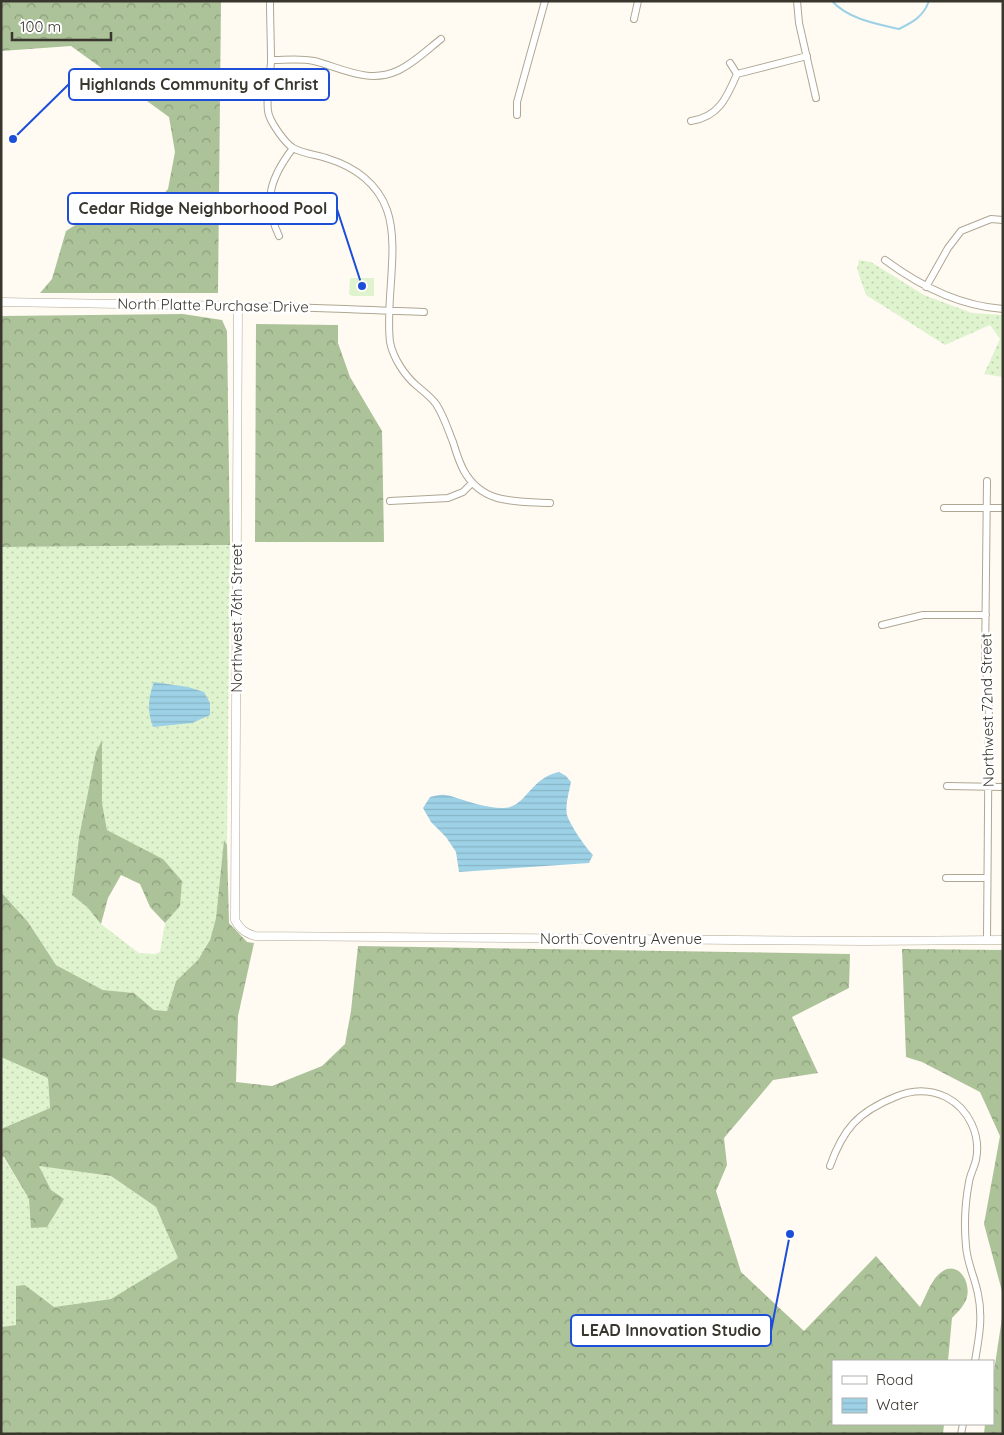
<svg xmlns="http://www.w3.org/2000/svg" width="1004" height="1435" font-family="Quicksand,sans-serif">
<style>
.grass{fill:url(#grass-dots);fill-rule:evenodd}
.forest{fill:url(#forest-crowns)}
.pitch{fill:#dff4ce}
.water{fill:url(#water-rules)}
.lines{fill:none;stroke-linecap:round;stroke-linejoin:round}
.stream{stroke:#9dd1e6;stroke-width:2}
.minor-casing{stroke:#afa792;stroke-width:8}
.tertiary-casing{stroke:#afa792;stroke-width:9}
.minor{stroke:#fff;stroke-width:6}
.tertiary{stroke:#fff;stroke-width:8}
.labels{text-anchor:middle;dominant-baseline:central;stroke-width:5;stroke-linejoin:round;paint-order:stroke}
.street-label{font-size:15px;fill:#39362d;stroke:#fff}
.leader{fill:none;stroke:#1d4ed8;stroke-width:2}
.callout-dot{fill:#1d4ed8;stroke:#fff;stroke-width:2}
.callout{fill:#fff;stroke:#1d4ed8;stroke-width:2}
.callout-label{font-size:16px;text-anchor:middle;font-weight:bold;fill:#39362d}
</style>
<defs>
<pattern id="grass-dots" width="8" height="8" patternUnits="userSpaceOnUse" patternTransform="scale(1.25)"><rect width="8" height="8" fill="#dff4ce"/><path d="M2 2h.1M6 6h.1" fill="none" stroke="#c0d2b1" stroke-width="1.8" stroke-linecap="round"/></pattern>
<pattern id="forest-crowns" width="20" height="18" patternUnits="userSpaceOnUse" patternTransform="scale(1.25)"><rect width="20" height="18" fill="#acc299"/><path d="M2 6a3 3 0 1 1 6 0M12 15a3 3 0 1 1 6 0" fill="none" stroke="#8d9e7d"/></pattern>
<pattern id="water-rules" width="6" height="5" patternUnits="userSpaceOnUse" patternTransform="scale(1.25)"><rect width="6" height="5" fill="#9dd1e6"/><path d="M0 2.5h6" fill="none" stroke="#88b4c6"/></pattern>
</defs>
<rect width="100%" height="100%" fill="#fffbf3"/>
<path class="grass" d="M859,260L871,262L924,295L972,313L1003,315V377L984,374L1000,339L990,325L945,345L866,295L857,269Z
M230,545L227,845L224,841L216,918L210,940L198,960L176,981L167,1011L154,1010L134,993L103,990L56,965L28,922L1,892V547ZM102,741V803L107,830L163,859L180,905L165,923L160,952L155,954L139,953L101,924L87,907L72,895L79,837L96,752Z
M1,1057L48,1078L50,1108L1,1129Z
M1,1157H3L29,1199L51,1190L39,1166L111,1176L156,1207L178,1258L111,1299L54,1307L25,1285L16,1325L1,1327Z"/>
<path class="forest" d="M1,1H221L218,293H40L52,279L66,231L80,222L142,218L168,189L175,152L169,117L71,46L1,51Z
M183,314L222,320L227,331L230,545L1,547V316Z
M256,324L338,325V343L350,377L382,431L384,542H255Z
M102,740V803L107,830L163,859L182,881L180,906L165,923L150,907L140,884L121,875L108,898L101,924L87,907L72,895L79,837L96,752Z
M224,840L227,845L229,923L247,942L254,943L238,1016L236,1082L272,1086L322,1066L345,1044L351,1011L358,946L850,954L849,988L792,1017L818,1073L773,1080L724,1138L727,1165L716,1191L741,1272L804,1331L876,1256L920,1307C926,1297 930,1282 939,1274C957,1257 973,1283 966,1300C963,1307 957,1313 952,1318L948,1361H833V1424H944L943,1434H1V1327L16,1325V1286L25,1285L54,1307L111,1299L178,1258L156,1207L111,1176L39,1166L51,1190L64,1199L47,1227L31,1228L29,1199L4,1157H1V1129L50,1108L48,1078L1,1057V892L28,922L56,965L103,990L134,993L154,1010L167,1011L176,981L198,960L210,940L216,918Z
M902,949L1003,950V1295L984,1224L1000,1136L980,1092L922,1062L906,1057Z
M1003,1311V1434H984L985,1424H993V1378Z"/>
<path class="pitch" d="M350,278H374V296H352L349,294Z"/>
<path class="water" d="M154,682L188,687L204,692L210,703V715L192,723L153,727C147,711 148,698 154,682Z
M559,772L566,776L571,782C569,792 565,805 567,815C570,825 586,848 593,855L589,863L459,872L456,852L446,837L431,822L423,808L430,797C435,796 441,794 445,795C450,795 456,798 460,799C472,803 498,811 510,807C527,802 533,777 559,772Z"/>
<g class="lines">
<path class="stream" d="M832,1C848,19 877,24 899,29C913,22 923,17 929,1"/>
<defs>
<path id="minor" d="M270,1C270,21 271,42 271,62C270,77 266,96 268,111C269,121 285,143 293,148C304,154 318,155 329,159C355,167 378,184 387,210C400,247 385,301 390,342C393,358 405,376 417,386C424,392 431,397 436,404C444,416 448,430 453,442C456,452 459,462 464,471C483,505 516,501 550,503
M797,1L799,23L816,98
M634,19L638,1
M271,60C285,60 300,58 314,61C342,68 368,84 397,71C413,64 427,50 441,39
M730,63L737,74
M517,115V102L545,1
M691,121C719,117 727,97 737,74L807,56
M279,236C262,200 271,177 293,148
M885,260C920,286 959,306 1003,309
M926,287L948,248L961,231L991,219L1003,220
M238,306C300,307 362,310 424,312
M987,481L985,665L989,688L987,939
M390,501L448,498L463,492L472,483
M944,508H1003
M882,625L923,615H986
M947,786L1003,787
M946,878H987
M830,1166C843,1129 858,1112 895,1097C911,1090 929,1089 946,1097C969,1109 981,1135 976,1160C974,1168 970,1175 969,1182C965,1203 964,1225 966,1246C967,1263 975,1278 978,1294C983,1317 979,1338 975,1361
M961,1434L963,1424"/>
<path id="tertiary" d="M1,302L238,306L235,920C240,929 245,933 255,936L865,941L1003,940"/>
</defs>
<use href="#minor" class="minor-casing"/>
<use href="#tertiary" class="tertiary-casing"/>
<use href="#minor" class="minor"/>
<use href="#tertiary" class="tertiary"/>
</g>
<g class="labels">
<g class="street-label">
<text transform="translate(213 305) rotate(1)">North Platte Purchase Drive</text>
<text transform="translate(236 618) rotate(-90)">Northwest 76th Street</text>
<text transform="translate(987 710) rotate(-91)">Northwest 72nd Street</text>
<text x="621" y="938">North Coventry Avenue</text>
</g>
</g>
<path class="leader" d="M13 139L69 84M362 286L337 209M790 1234L771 1331"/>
<g class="callout-dot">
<circle cx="13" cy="139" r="5"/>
<circle cx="362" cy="286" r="5"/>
<circle cx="790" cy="1234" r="5"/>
</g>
<g class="callout">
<rect x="69" y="69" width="260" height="31" rx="5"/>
<rect x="68" y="193" width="269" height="31" rx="5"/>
<rect x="571" y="1315" width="200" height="31" rx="5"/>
</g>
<g class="callout-label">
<text x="199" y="90">Highlands Community of Christ</text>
<text x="203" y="214">Cedar Ridge Neighborhood Pool</text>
<text x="671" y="1336">LEAD Innovation Studio</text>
</g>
<rect width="1004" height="1435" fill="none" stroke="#39362d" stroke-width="5"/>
<rect x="832" y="1360" width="162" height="65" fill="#ffffff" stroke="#b0afab"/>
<rect x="842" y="1376" width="25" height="8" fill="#ffffff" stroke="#b0afab"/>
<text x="876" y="1385" font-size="15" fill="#39362d">Road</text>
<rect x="842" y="1398" width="25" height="15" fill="url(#water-rules)" stroke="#b0afab"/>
<text x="876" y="1410" font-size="15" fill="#39362d">Water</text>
<path d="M12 32v8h99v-8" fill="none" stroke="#39362d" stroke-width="2.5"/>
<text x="20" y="32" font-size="15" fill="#39362d" stroke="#ffffff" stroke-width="4" paint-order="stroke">100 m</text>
</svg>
